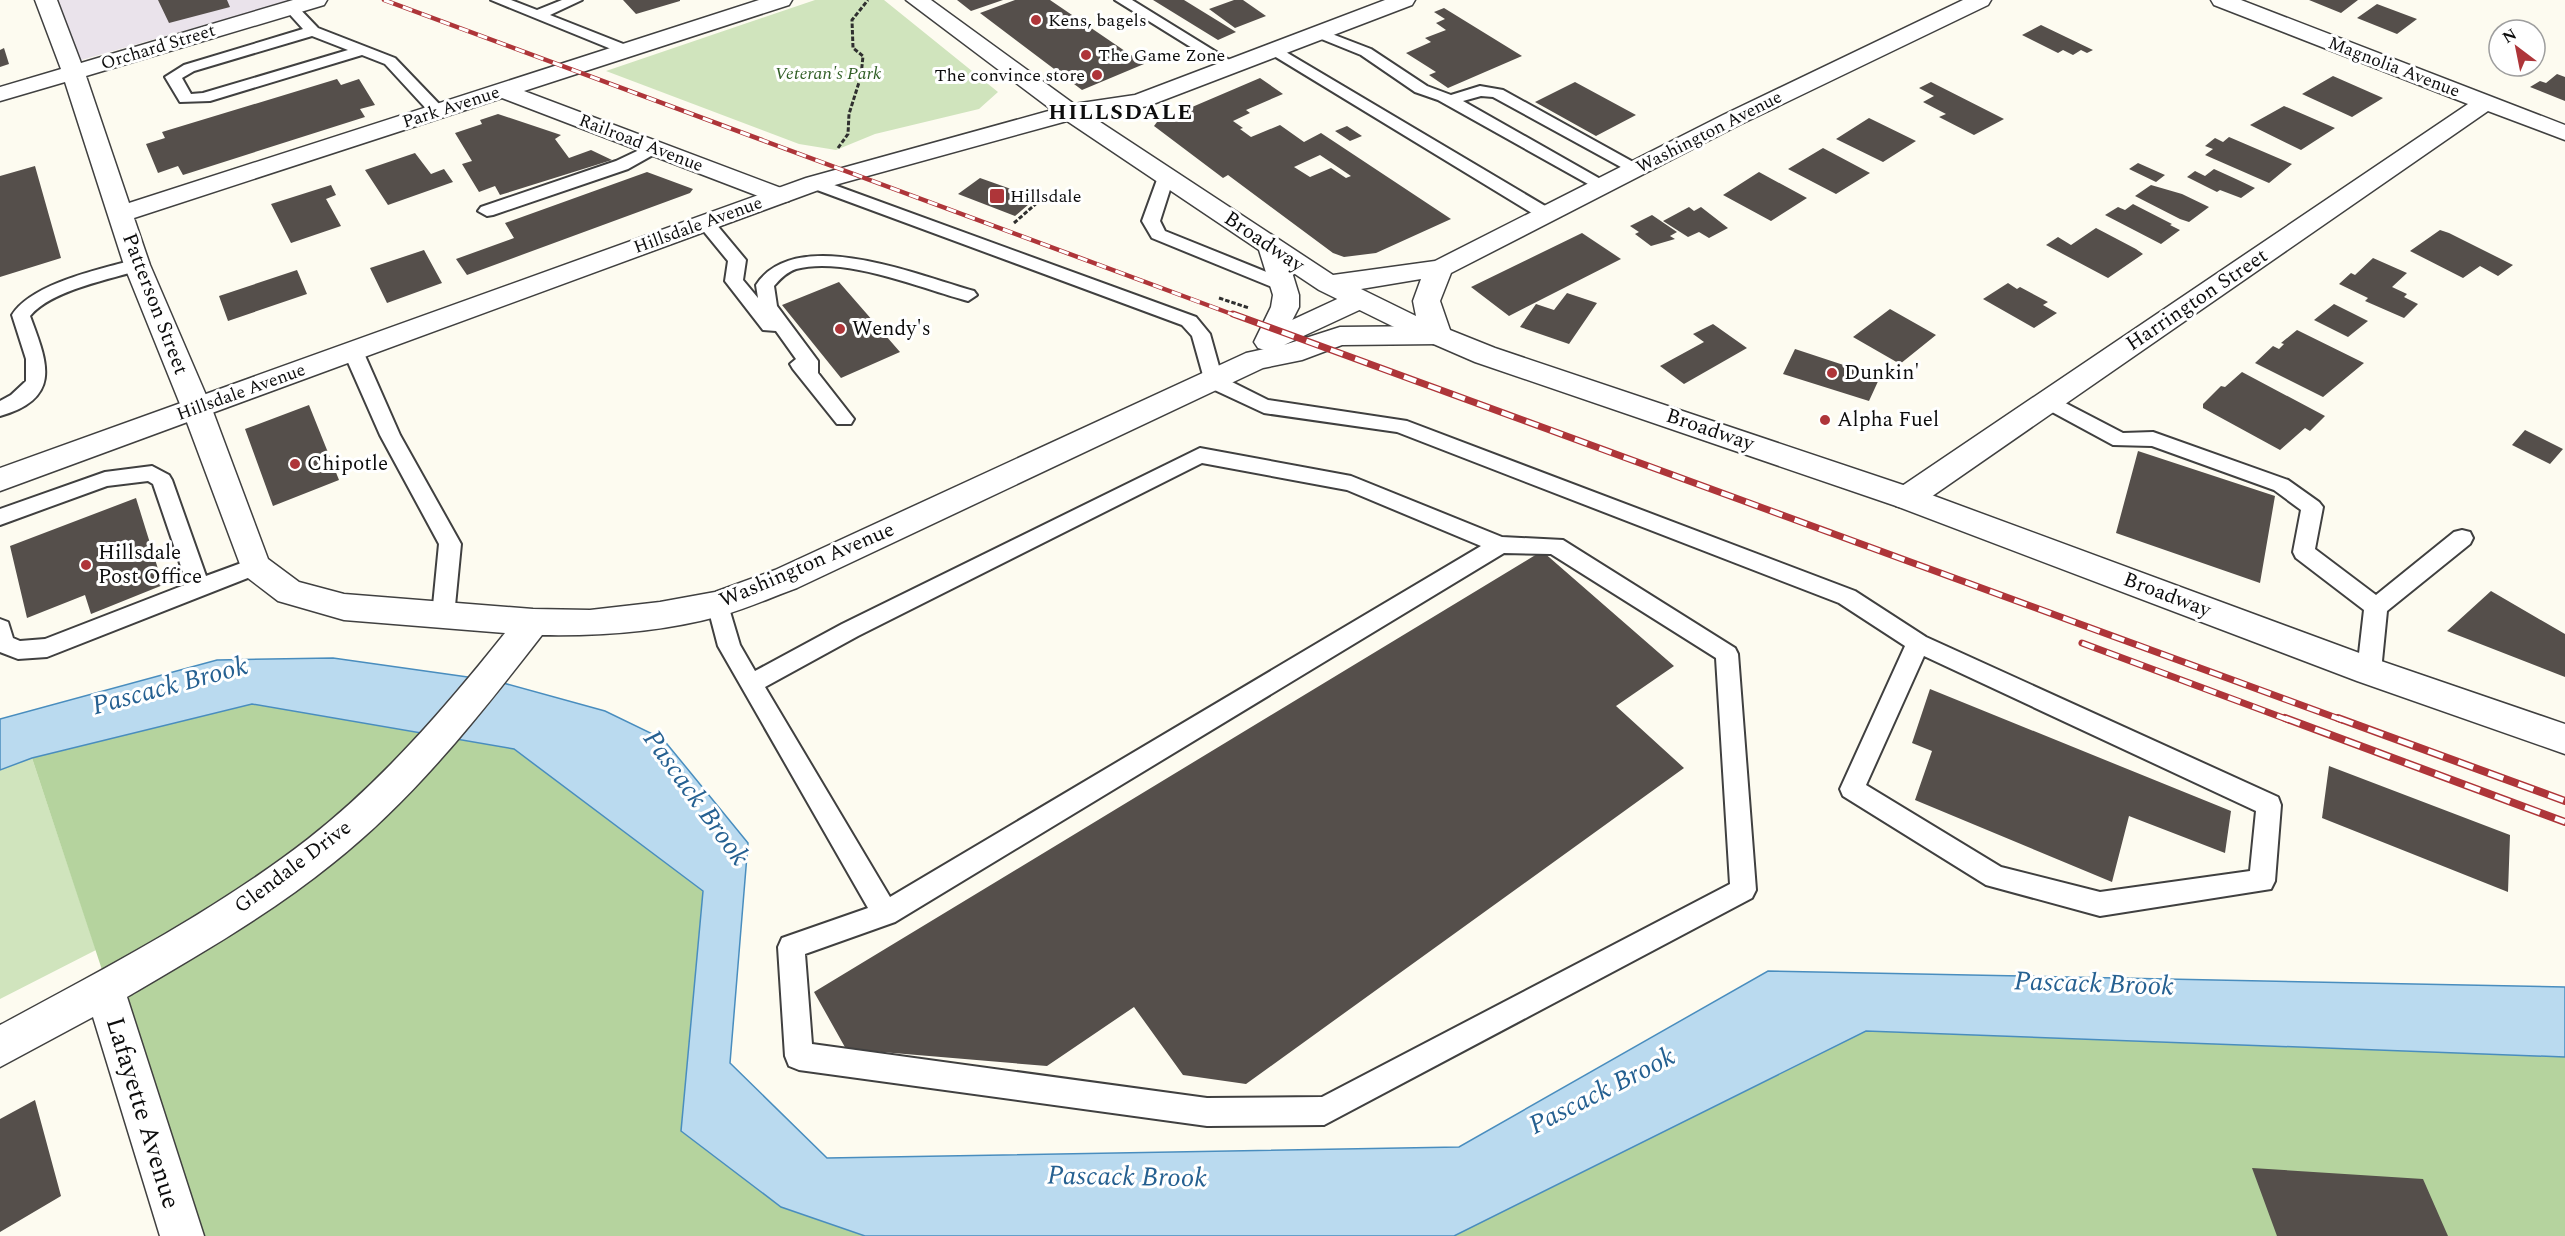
<svg xmlns="http://www.w3.org/2000/svg" width="2565" height="1236" font-family="Spectral,serif">
<style>
.industrial{fill:#eae3eb}
.green{fill:#d0e4bd}
.forest{fill:#b5d39e}
.water{fill:#badaef;stroke:#498dbe;stroke-width:1.5}
.building{fill:#554f4b;fill-rule:evenodd}
.lines{fill:none;stroke-linecap:round;stroke-linejoin:round}
.service-casing{stroke:#404040;stroke-width:4}
.minor-casing{stroke:#404040;stroke-width:3}
.tertiary-casing{stroke:#404040;stroke-width:3}
.path{stroke:#2f2f2f;stroke-width:3;stroke-dasharray:4.5 2;stroke-linecap:butt}
.service{fill:#fff;fill-rule:evenodd}
.minor{fill:#fff;fill-rule:evenodd}
.tertiary{fill:#fff;fill-rule:evenodd}
.rail-far2-casing{stroke:#ae3539;stroke-width:4.5}
.rail-far1-casing{stroke:#ae3539;stroke-width:7}
.rail-casing{stroke:#ae3539;stroke-width:8}
.rail-far2{stroke:#fff;stroke-width:3;stroke-dasharray:10;stroke-linecap:butt}
.rail-far1{stroke:#fff;stroke-width:4.5;stroke-dasharray:13;stroke-linecap:butt}
.rail{stroke:#fff;stroke-width:5;stroke-dasharray:16;stroke-linecap:butt}
.poi-dot{fill:#ae3539;stroke:#fff;stroke-width:2}
.labels{text-anchor:middle;dominant-baseline:central;stroke-width:6;stroke-linejoin:round;paint-order:stroke}
.far-poi-label{font-size:18px;fill:#0d0d0d;stroke:#fff;text-anchor:start}
.far-street-label{font-size:18px;fill:#0d0d0d;stroke:#fff}
.far-park-label{font-size:18px;font-style:italic;fill:#305e25;stroke:#fff}
.street-label{font-size:21px;fill:#0d0d0d;stroke:#fff}
.poi-label{font-size:21px;fill:#0d0d0d;stroke:#fff;text-anchor:start}
.far-district-label{font-size:22px;font-weight:bold;letter-spacing:1.5px;fill:#0d0d0d;stroke:#fff}
.near-street-label{font-size:26px;fill:#0d0d0d;stroke:#fff}
.near-water-label{font-size:27px;font-style:italic;fill:#256091;stroke:#fff}
</style>
<rect width="100%" height="100%" fill="#fdfbf0"/>
<path class="industrial" d="M49,0H292L78,61Z"/>
<path class="green" d="M815,0H884L998,92L979,109L875,134L836,150L799,144L606,71Z
M32,758L96,950L0,999V770Z"/>
<path class="forest" d="M252,704L514,749L703,890L681,1131L781,1207L865,1236H190L32,758Z
M1866,1031L2565,1057V1236H1454Z"/>
<path class="water" d="M333,658L496,681L605,711L663,739L748,843L730,1063L827,1158L1459,1147L1768,971L2565,987V1057L1866,1031L1454,1236H865L781,1207L681,1131L703,891L514,749L252,704L32,758L0,770V719L217,660Z"/>
<path class="building" d="M158,0H227L230,7L169,23Z
M623,0H680V1L636,14Z
M957,0H1003L971,11Z
M1015,0H1050L1144,64L1082,90L980,13Z
M1153,0H1184L1236,32L1218,40Z
M1234,0H1243L1266,16L1235,28L1209,9Z
M2309,0H2358L2341,13Z
M2377,4L2417,19L2397,34L2357,18Z
M1444,8L1522,56L1448,88L1429,75L1436,72L1406,53L1431,42L1425,38L1446,30L1436,23L1445,19L1434,12Z
M2041,25L2093,50L2087,53L2081,50L2073,55L2063,50L2058,53L2022,35Z
M4,48L9,64L0,67V50Z
M2557,74L2565,77V101L2530,87L2540,81L2546,83Z
M2333,76L2383,98L2352,117L2302,94Z
M1260,78L1283,94L1246,110L1250,113L1233,121L1243,128L1240,129L1251,137L1280,125L1304,142L1321,133L1451,219L1376,253L1344,257L1333,253L1228,175L1223,178L1154,126L1157,122ZM1320,155L1351,176L1346,178L1331,168L1310,177L1294,167Z
M337,79L341,85L359,79L375,105L360,109L365,117L183,175L178,166L158,173L146,144L165,138L162,132Z
M1575,82L1636,115L1596,136L1535,102Z
M1931,82L2004,119L1974,135L1939,117L1946,114L1923,102L1934,96L1919,88Z
M2284,106L2335,128L2301,150L2250,125Z
M498,114L561,135L555,139L569,158L591,150L612,160L500,195L495,186L479,192L462,164L472,161L455,133L482,124L480,120Z
M1869,118L1916,141L1883,162L1836,139Z
M1347,126L1362,136L1350,141L1335,131Z
M2229,137L2292,164L2269,183L2205,155L2213,149L2205,146L2215,138L2223,142Z
M1823,148L1870,173L1836,194L1788,169Z
M415,153L431,174L444,169L453,182L388,205L365,170Z
M2138,163L2165,175L2156,182L2129,169Z
M35,166L61,258L0,277V176Z
M2214,169L2236,179L2255,188L2241,198L2220,190L2217,192L2187,177L2195,171L2205,176Z
M647,172L693,189L690,193L467,275L456,259L514,238L505,223Z
M1759,172L1807,198L1771,221L1723,195Z
M980,178L1036,198L1015,216L958,194Z
M331,185L336,195L326,199L341,226L291,243L271,204Z
M2151,185L2182,194L2209,207L2189,222L2180,219L2135,196Z
M2133,204L2172,224L2170,225L2180,230L2161,244L2105,215L2118,207L2125,210Z
M1689,207L1694,211L1701,207L1728,228L1709,238L1699,232L1688,237L1663,221Z
M1652,215L1677,232L1670,236L1675,239L1651,246L1635,234L1639,232L1630,226Z
M2096,228L2136,249L2143,254L2108,278L2046,245L2058,237L2071,245Z
M2440,230L2449,233L2513,265L2498,276L2480,266L2463,278L2410,251Z
M1582,233L1621,259L1509,316L1471,287Z
M424,250L442,283L387,303L370,268Z
M2373,258L2407,273L2392,287L2407,294L2404,297L2418,304L2404,318L2365,301L2368,298L2339,284L2351,273L2355,275Z
M297,270L307,294L228,321L219,296Z
M839,282L900,352L841,378L782,305Z
M2008,283L2017,289L2020,287L2048,302L2043,305L2057,313L2034,328L1983,299Z
M1567,293L1597,303L1569,344L1520,327L1536,304L1554,310Z
M2334,304L2368,321L2348,337L2314,320Z
M1890,309L1936,335L1900,364L1853,337Z
M1713,324L1747,348L1684,384L1660,366L1704,342L1693,334Z
M2297,330L2364,363L2323,397L2255,363L2273,346L2279,349L2284,344L2281,343Z
M1795,349L1880,377L1869,401L1783,374Z
M2242,372L2325,416L2310,431L2305,428L2280,450L2203,408V404L2221,386L2225,387Z
M309,405L339,480L273,506L245,429Z
M2525,430L2563,449L2550,464L2512,445Z
M2138,451L2275,496L2260,583L2116,533Z
M136,498L163,585L91,614L85,595L27,618L10,546Z
M1542,551L1674,666L1616,706L1684,768L1246,1084L1183,1075L1134,1007L1047,1066L846,1049L814,992Z
M2491,591L2565,634V677L2447,631Z
M1930,689L2231,811L2225,853L2129,816L2112,882L1915,800L1932,751L1912,743Z
M2329,766L2510,835L2508,892L2322,818Z
M35,1100L61,1196L0,1232V1119Z
M2252,1168L2423,1179L2448,1236H2277Z"/>
<g class="lines">
<defs>
<path id="service" d="M491,0H511L537,10L562,0H582L550,15L631,47L634,50L626,55L621,53Z
M1115,0H1132L1239,66L1231,71L1226,69Z
M291,4L296,5L318,28L395,58L443,108L445,111L443,114H431L385,64L362,55L210,101L180,102L165,77L184,65L303,29L284,8ZM312,36L348,50L203,93L191,94L182,78L194,71Z
M1319,29L1371,49L1427,86L1451,95L1480,86L1503,90L1644,168L1642,172H1630L1493,97L1481,96L1463,101L1611,185L1603,190L1597,189L1438,100L1415,92L1361,55L1314,36L1312,33Z
M1274,45L1552,210L1555,214L1546,219L1540,218L1269,53L1266,50L1269,47Z
M654,143L662,148L660,151L628,169L493,215L487,216L478,211L481,207L616,161Z
M1166,172L1174,177L1160,221L1165,231L1289,281L1292,285L1289,289H1277L1152,238L1142,221L1158,177Z
M815,178L1196,317L1210,334L1222,377L1268,400L1407,421L1855,591L1926,637L2278,797L2281,805L2275,881L2271,889L2100,916L1986,885L1843,796L1840,789L1905,646L1839,603L1397,432L1264,413L1206,386L1192,336L1182,325L809,187L807,183L809,179ZM1924,656L2256,811L2250,871L2100,892L2001,867L1866,785Z
M705,217L711,218L746,260L743,280L758,298L756,285C796,224 919,276 974,291L977,295L968,301C920,288 845,256 796,269C787,272 780,279 774,286L777,306L818,361V373L854,419L851,424H837L793,369L790,364L796,359L776,331L763,330L725,281L728,261L696,222Z
M137,259L143,261L146,265L143,269C112,279 51,290 30,316C47,362 63,398 0,416V401L11,395L26,381V359L12,315C32,283 101,269 137,259Z
M353,345L360,347L363,351L400,435L461,544L454,616L451,622L443,625L435,622L432,616L439,544L380,435L343,351L346,347Z
M2048,394L2123,433L2153,432L2288,480L2319,502L2323,507L2315,549L2376,595L2454,532L2462,530L2470,532L2473,538L2470,544L2387,611L2381,671L2377,678L2369,680L2361,678L2357,671L2364,610L2296,558L2293,552L2301,510L2274,490L2152,446L2113,445L2041,406L2038,401L2041,396Z
M1200,448L1351,476L1502,537L1563,540L1735,648L1738,654L1756,890L1752,898L1324,1125L1207,1126L799,1070L789,1066L785,1056L778,947L782,938L868,908L718,646L707,604L710,598L718,595L726,598L740,645L755,671L842,624ZM1202,463L1347,490L1481,546L890,897L765,687L858,636ZM1504,553L1551,554L1716,658L1730,884L1322,1097L1207,1098L812,1044L805,954L895,922Z
M152,466L169,475L172,480L206,576L255,558L263,560L266,566L263,572L47,657L18,659L0,652V619L8,622L13,638L20,641L45,639L187,584L153,484L148,481L107,486L0,525V509L105,472Z"/>
<path id="minor" d="M35,0H57L81,63L293,0H327L324,5L86,76L129,203L759,0H792L789,5L524,91L789,191L792,196L789,201L780,203L771,201L502,98L134,218L150,265L212,409L268,559L299,582L344,594L533,609L590,610L660,602L715,592L775,570L1246,353L1269,348L1262,346L1258,340L1262,334L1348,294L1358,291L1368,294L1371,300L1368,306L1284,345L1340,327L1439,326L1449,329L1453,335L1449,341L1439,344L1342,345L1302,360L1263,368L797,588C772,597 746,609 720,616C662,632 601,636 542,635C479,716 414,799 333,863C270,914 197,956 127,997L204,1236H160L93,1017L0,1067V1025C101,971 217,910 308,839C383,780 446,707 505,633L344,620L278,601L244,575L182,409L124,265L65,82L0,101V87L61,69Z
M2211,0H2241L2565,125V140L2488,111L1918,506L1907,509L1896,506L1892,498L1896,490L2468,104L2214,5Z"/>
<path id="tertiary" d="M906,0H931L1074,104L1135,95L1385,0H1415L1412,5L1148,106L1091,116L1333,275L1435,261L1723,115L1963,0H1991L1988,5L1739,125L1451,273L1440,301L1450,330L1495,348L1918,490L2381,661L2565,724V754L2357,681L1896,506L1475,362L1392,326L1319,290L1292,272L1299,295V307L1278,348L1268,351L1258,348L1254,342L1271,307L1273,295L1259,250L1067,121L824,188L0,491V468L806,178L1052,110ZM1421,279L1413,301L1416,316L1361,289Z"/>
</defs>
<use href="#service" class="service-casing"/>
<use href="#minor" class="minor-casing"/>
<use href="#tertiary" class="tertiary-casing"/>
<path class="path" d="M838,148L848,134L849,114L861,76L863,56L853,48L852,20L868,0
M1014,223L1046,195
M1219,298L1249,308"/>
<use href="#service" class="service"/>
<use href="#minor" class="minor"/>
<use href="#tertiary" class="tertiary"/>
<defs>
<path id="rail-far2" d="M384,0L1237,316"/>
<path id="rail-far1" d="M1233,314L2342,720
M2082,643L2289,720"/>
<path id="rail" d="M2285,718L2565,822
M2338,718L2565,801"/>
</defs>
<use href="#rail-far2" class="rail-far2-casing"/>
<use href="#rail-far1" class="rail-far1-casing"/>
<use href="#rail" class="rail-casing"/>
<use href="#rail-far2" class="rail-far2"/>
<use href="#rail-far1" class="rail-far1"/>
<use href="#rail" class="rail"/>
</g>
<g class="poi-dot">
<circle cx="1036" cy="20" r="6"/>
<circle cx="1086" cy="55" r="6"/>
<circle cx="1097" cy="75" r="6"/>
<rect x="989" y="188" width="16" height="16" rx="3"/>
<circle cx="840" cy="329" r="6"/>
<circle cx="1832" cy="373" r="6"/>
<circle cx="1825" cy="420" r="6"/>
<circle cx="295" cy="464" r="6"/>
<circle cx="86" cy="565" r="6"/>
</g>
<g class="labels">
<g class="far-poi-label">
<text x="1048" y="20">Kens, bagels</text>
<text x="1098" y="55">The Game Zone</text>
<text x="1085" y="75" text-anchor="end">The convince store</text>
<text x="1010" y="196">Hillsdale</text>
</g>
<g class="far-street-label">
<text transform="translate(158 47) rotate(-17)">Orchard Street</text>
<text transform="translate(2394 67) rotate(21)">Magnolia Avenue</text>
<text transform="translate(451 107) rotate(-18)">Park Avenue</text>
<text transform="translate(1709 132) rotate(-27)">Washington Avenue</text>
<text transform="translate(641 143) rotate(21)">Railroad Avenue</text>
<text transform="translate(698 225) rotate(-20)">Hillsdale Avenue</text>
<text transform="translate(241 392) rotate(-20)">Hillsdale Avenue</text>
</g>
<g class="far-park-label">
<text x="828" y="73">Veteran's Park</text>
</g>
<g class="street-label">
<text transform="translate(1264 242) rotate(34)">Broadway</text>
<text transform="translate(2197 300) rotate(-34)">Harrington Street</text>
<text transform="translate(155 304) rotate(69)">Patterson Street</text>
<text transform="translate(1710 430) rotate(19)">Broadway</text>
<text transform="translate(807 565) rotate(-23)">Washington Avenue</text>
<text transform="translate(2167 595) rotate(21)">Broadway</text>
<text transform="translate(293 867) rotate(-37)">Glendale Drive</text>
</g>
<g class="poi-label">
<text x="852" y="329">Wendy's</text>
<text x="1844" y="373">Dunkin'</text>
<text x="1837" y="420">Alpha Fuel</text>
<text x="307" y="464">Chipotle</text>
<text x="98" y="553">Hillsdale<tspan x="98" dy="24">Post Office</tspan></text>
</g>
<g class="far-district-label">
<text x="1121" y="112">HILLSDALE</text>
</g>
<g class="near-street-label">
<text transform="translate(143 1113) rotate(73)">Lafayette Avenue</text>
</g>
<g class="near-water-label">
<text transform="translate(170 686) rotate(-15)">Pascack Brook</text>
<text transform="translate(696 798) rotate(54)">Pascack Brook</text>
<text transform="translate(2094 984) rotate(2)">Pascack Brook</text>
<text transform="translate(1602 1091) rotate(-27)">Pascack Brook</text>
<text transform="translate(1127 1177) rotate(1)">Pascack Brook</text>
</g>
</g>
<g transform="translate(2517 48) rotate(328)"><circle r="28" fill="#ffffff" stroke="#9e9e9e" stroke-width="1.5"/>
<path d="M0-4.5L10 22L0 15L-10 22Z" fill="#ae3539"/>
<text y="-9" font-size="16" font-weight="bold" text-anchor="middle" fill="#0d0d0d">N</text>
</g>
</svg>
